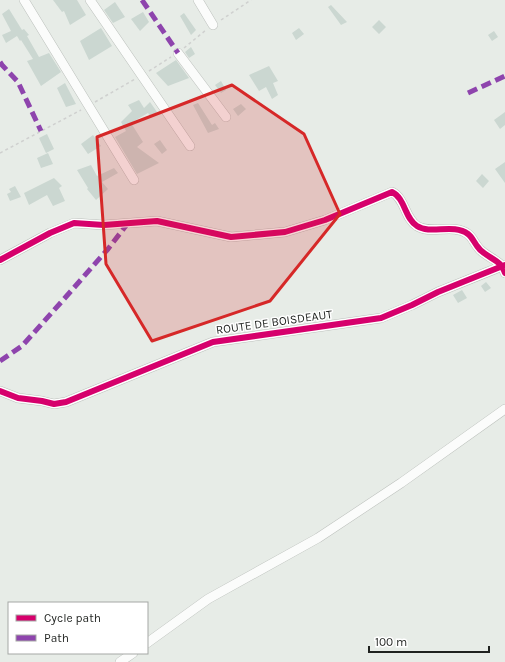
<svg xmlns="http://www.w3.org/2000/svg" width="505" height="662" font-family="Karla,sans-serif">
<style>
.building{fill:#cbd7d1}
.lines{fill:none;stroke-linecap:round;stroke-linejoin:round}
.minor-casing{stroke:#bcc0bc;stroke-width:10}
.path{stroke:#cfd0cf;stroke-width:1.5;stroke-dasharray:3 3;stroke-linecap:butt}
.minor{stroke:#fbfcfb;stroke-width:9}
.quiet{stroke:#8e44ad;stroke-width:5;stroke-dasharray:10 5;stroke-linecap:butt}
.cycleway-casing{stroke:#fff;stroke-width:8}
.cycleway{stroke:#d6006c;stroke-width:6}
.marked{fill:#d62828;fill-opacity:0.2;stroke:#d62828;stroke-width:3;stroke-linejoin:round}
.labels{text-anchor:middle;dominant-baseline:central;stroke-width:3;stroke-linejoin:round;paint-order:stroke}
.street-label{font-size:12px;fill:#1f221f;stroke:#fff}
</style>
<rect width="100%" height="100%" fill="#e7ece7"/>
<path class="building" d="M53,0H77L86,15L70,25L64,11L62,12Z
M115,2L125,17L113,23L104,10Z
M331,5L347,22L341,25L328,7Z
M9,9L22,30L24,29L29,35L27,36L39,57L49,53L61,72L41,86L27,61L33,59L21,40L20,41L17,36L6,43L2,35L11,31L2,14Z
M143,12L149,22L140,31L131,19Z
M184,13L196,30L191,35L180,16Z
M379,20L386,27L379,34L372,27Z
M101,28L112,46L89,60L80,41Z
M299,28L304,34L296,40L292,33Z
M494,31L498,37L492,41L488,35Z
M191,47L195,54L189,58L185,52Z
M176,60L189,78L168,86L156,73Z
M269,66L278,81L273,83L278,95L272,99L266,87L259,91L249,75Z
M221,81L226,90L221,93L215,85Z
M65,83L76,104L66,107L57,88Z
M139,100L144,108L150,102L157,112L151,117L148,113L131,123L143,142L137,147L159,163L137,174L115,137L126,131L121,122L132,111L128,105Z
M198,103L212,125L215,123L219,129L208,133L193,105Z
M241,104L246,109L238,116L233,109Z
M505,112V125L500,129L494,120Z
M47,134L54,149L46,153L39,138Z
M93,135L101,146L88,154L81,144Z
M160,140L167,150L162,154L154,144Z
M48,153L53,164L41,168L37,158Z
M505,162V183L495,169Z
M91,165L97,176L114,168L118,173L102,182L108,189L96,200L87,189L88,188L77,170Z
M482,174L489,181L483,188L476,181Z
M54,178L62,186L59,188L65,201L53,206L47,195L29,205L24,193Z
M15,186L21,197L10,201L7,194L11,192L9,189Z
M486,282L491,288L485,292L481,286Z
M462,290L467,298L458,303L453,295Z"/>
<g class="lines">
<defs>
<path id="minor" d="M24,0L134,180
M90,0L190,146
M198,0L213,25
M178,53L226,117
M0,260L50,233L74,223L104,225L157,221L231,237L285,232L325,220L392,192C405,198 405,219 417,226C431,235 453,223 468,234C472,237 474,242 477,246C479,249 481,251 484,253C489,257 496,260 501,265C503,267 504,271 505,273
M0,391L18,398L42,401L54,404L66,402L213,342L381,318L412,305L438,292L505,265
M147,643L208,599L318,538L401,483L505,409
M120,662L133,653"/>
</defs>
<use href="#minor" class="minor-casing"/>
<path class="path" d="M221,20L251,0
M184,48L206,30
M149,71L171,57
M95,102L135,79
M0,153L81,110"/>
<use href="#minor" class="minor"/>
<path class="quiet" d="M142,0L178,53
M0,62L2,65L18,82L41,131
M468,93L505,76
M0,361L22,346L64,299L108,249L128,223"/>
<defs>
<path id="cycleway" d="M0,260L50,233L74,223L104,225L157,221L231,237L285,232L325,220L392,192C405,198 405,219 417,226C431,235 453,223 468,234C472,237 474,242 477,246C479,249 481,251 484,253C489,257 496,260 501,265C503,267 504,271 505,273
M0,391L18,398L42,401L54,404L66,402L213,342L381,318L412,305L438,292L505,265"/>
</defs>
<use href="#cycleway" class="cycleway-casing"/>
<use href="#cycleway" class="cycleway"/>
</g>
<path class="marked" d="M232,85L304,134L340,214L270,301L152,341L106,264L97,137Z"/>
<g class="labels">
<g class="street-label">
<text transform="translate(274 322) rotate(-8)">ROUTE DE BOISDEAUT</text>
</g>
</g>
<rect x="8" y="602" width="140" height="52" fill="#ffffff" stroke="#a5a7a5"/>
<rect x="16" y="615" width="20" height="6" fill="#d6006c" stroke="#a5a7a5"/>
<text x="44" y="622" font-size="12" fill="#1f221f">Cycle path</text>
<rect x="16" y="635" width="20" height="6" fill="#8e44ad" stroke="#a5a7a5"/>
<text x="44" y="642" font-size="12" fill="#1f221f">Path</text>
<path d="M369 646v6h120v-6" fill="none" stroke="#1f221f" stroke-width="2"/>
<text x="375" y="646" font-size="12" fill="#1f221f" stroke="#ffffff" stroke-width="3" paint-order="stroke">100 m</text>
</svg>
